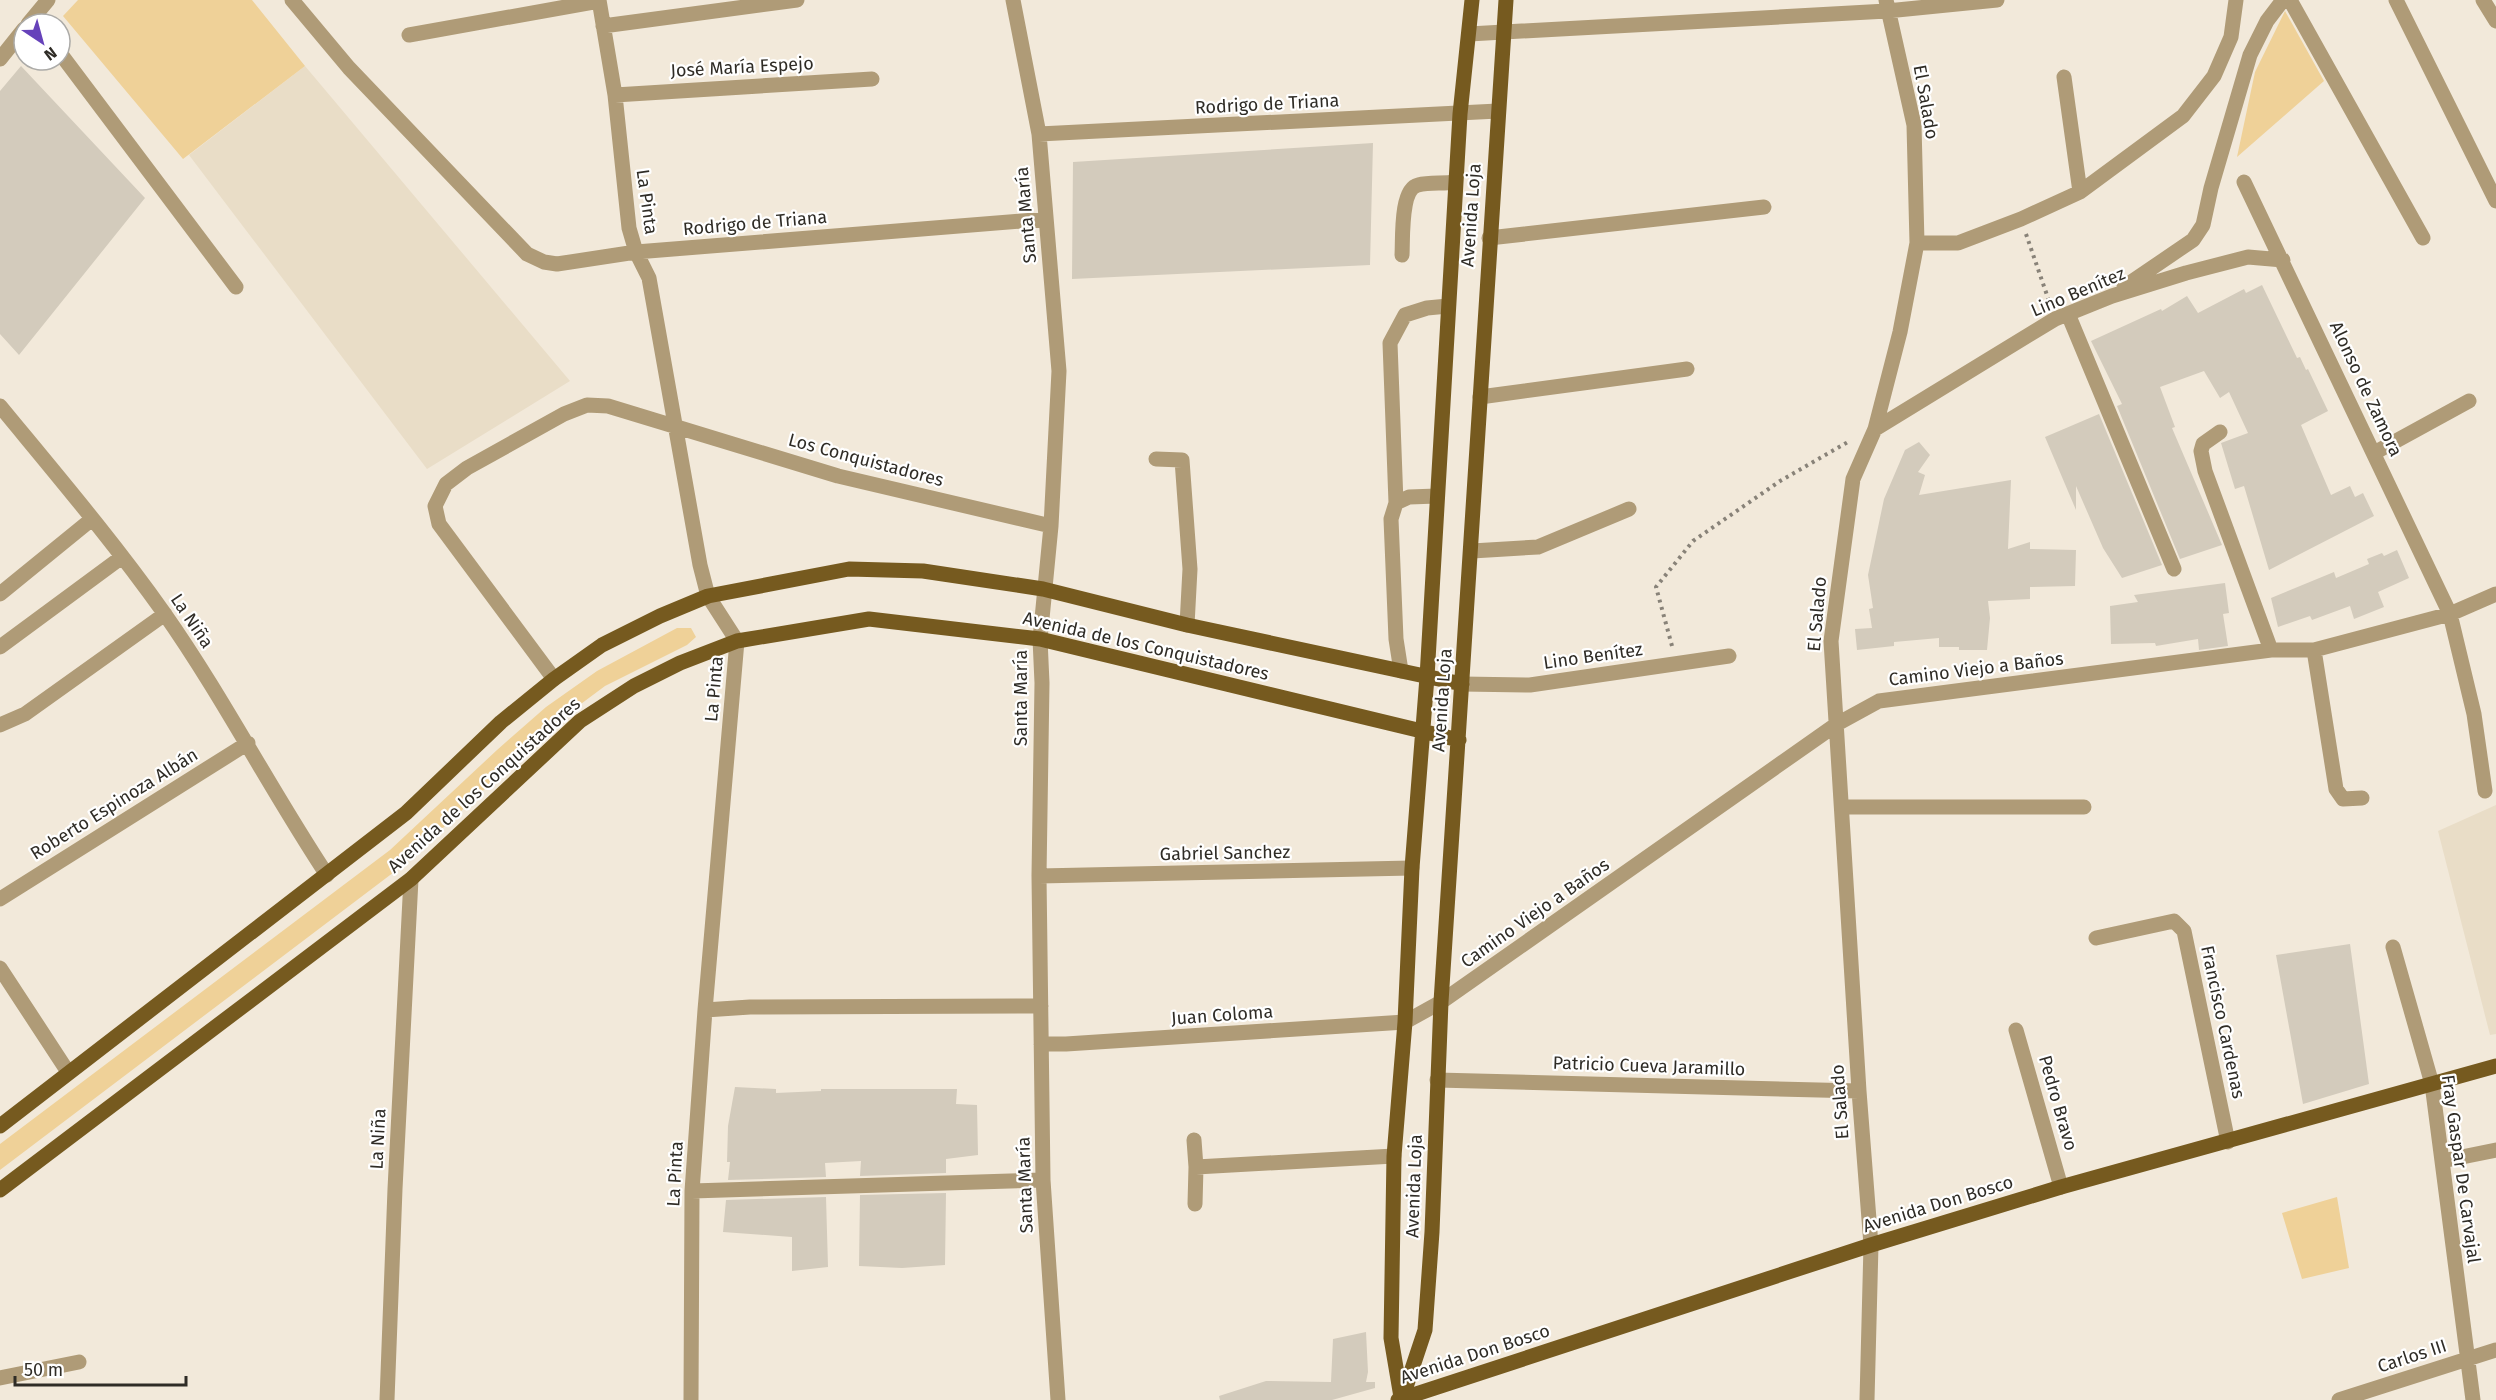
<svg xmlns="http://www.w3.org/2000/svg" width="2496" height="1400" font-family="'Fira Sans',sans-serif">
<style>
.built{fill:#e9ddc7}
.green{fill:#efd198}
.building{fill:#d3cbbc}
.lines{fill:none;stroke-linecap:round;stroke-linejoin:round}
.path{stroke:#888278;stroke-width:4;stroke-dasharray:3 4.5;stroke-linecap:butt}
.minor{stroke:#af9b77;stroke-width:15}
.major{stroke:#765a1f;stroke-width:15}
.labels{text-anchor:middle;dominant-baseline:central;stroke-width:4.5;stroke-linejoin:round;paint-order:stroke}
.street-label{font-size:18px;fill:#2f2c26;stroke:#fff}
</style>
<rect width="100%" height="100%" fill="#f2e9da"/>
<path class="built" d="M305,66L570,381L427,469L189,155Z
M2496,805V1034L2490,1035L2438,831Z"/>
<path class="green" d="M78,0H252L305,66L183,159L63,16Z
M2285,11L2324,81L2237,157L2255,72Z
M677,628H691L696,637L687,645L605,686L558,721L402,866L0,1170V1144L390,850L497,750L546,707L597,671Z
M2337,1197L2349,1268L2302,1279L2282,1213Z"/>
<path class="building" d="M21,66L145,198L19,355L0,334V91Z
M1373,143L1370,265L1072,279L1073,162Z
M2262,285L2297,358L2300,357L2306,370L2308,369L2328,411L2301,425L2331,495L2350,486L2355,497L2363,493L2374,516L2269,570L2244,486L2235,489L2221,443L2248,433L2229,392L2220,398L2204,371L2160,387L2175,427L2172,428L2222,545L2180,559L2117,406L2122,404L2091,341L2161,309L2162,311L2187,296L2198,313L2244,289L2246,293Z
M2099,414L2162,565L2122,578L2103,548L2076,486V510L2045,437Z
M1919,442L1930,455L1918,472L1925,475L1919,495L2011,480L2008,549L2030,542V549L2076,550L2075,586L2030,587V599L1988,601L1990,618L1987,650H1959V647H1939V638L1894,642V646L1857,650L1855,629L1872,628L1869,609L1873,608L1868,575L1884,499L1905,450Z
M2397,550L2409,578L2378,592L2384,607L2354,619L2350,606L2312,620L2310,616L2278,627L2271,598L2334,572L2336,578L2369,564L2367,559L2382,553L2384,556Z
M2225,583L2229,613L2223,614L2228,646L2199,650L2198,639L2156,646L2155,643L2111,644L2110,606L2138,602L2134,595Z
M2350,944L2369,1084L2303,1104L2276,955Z
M735,1087L776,1089V1093L821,1091V1089H957L956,1104L977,1105L978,1155L946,1159V1173L860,1176L861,1161L825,1163L826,1177L728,1180L730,1162H727L728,1126Z
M946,1193L945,1265L902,1268L859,1266L860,1195Z
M826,1197L828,1267L792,1271V1237L723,1232L726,1200Z
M1366,1332L1368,1372L1366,1382H1375V1388L1332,1400H1220L1219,1396L1266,1381L1331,1382L1333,1339Z"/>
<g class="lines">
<path class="path" d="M2026,234L2049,301
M1672,646L1656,587L1693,541L1780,481L1848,442"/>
<path class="minor" d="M292,0L349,68L527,254L544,262L557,264L636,252L1046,219
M599,0L615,95L629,228L636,252L649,278L700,565L708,596L737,641L705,1010L692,1191L691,1400
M1013,0L1039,134L1059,371L1051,526L1040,639L1042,683L1039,876L1043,1180L1058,1400
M2290,0L2423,238
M2396,0L2496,201
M2483,0L2496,21
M28,24L48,0
M603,26L797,0
M1469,34L1887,11L1997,0
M409,35L599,1
M60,53L236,287
M0,59L24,29
M2064,77L2080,192
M615,95L872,79
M1039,134L1498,111
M2244,182L2450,614L2474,714L2485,791
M1489,238L1764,207
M1917,243H1958L2021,219L2080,192L2183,116L2214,76L2231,37L2236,0
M1402,255C1403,240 1400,189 1418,185C1430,182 1443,184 1455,182
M2124,287L2193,240L2203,225L2211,188L2250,55L2267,21L2283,0
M2068,314L2174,569
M1480,397L1687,369
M0,406C56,474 113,541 164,613C223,697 270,789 327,875
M1875,429L2055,319L2112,296L2186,273L2248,257L2283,260
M2220,432L2203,444L2201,451L2205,471L2271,650
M2374,453L2469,401
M1156,459L1182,460L1190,569L1187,625
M1396,503L1390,343L1405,315L1427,308L1448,306
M1472,551L1538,547L1629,509
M0,594L92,519
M0,647L122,557
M2314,650L2336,789L2343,799L2362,798
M1401,671L1396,639L1391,519L1396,503L1409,497L1437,496
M554,679L439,524L435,506L446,484L467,468L564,414L587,405L608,406L838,476L1051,526
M1462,684L1530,685L1729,656
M0,725L25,714L165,614
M1842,807H2084
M1039,876L1412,868
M0,899L248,743
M2096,938L2174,921L2184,931L2228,1142
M2393,947L2432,1084L2473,1400
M0,968L68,1072
M705,1010L750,1007L1041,1006
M2016,1030L2061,1187
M1041,1044H1066L1405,1022L1441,1002L1837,724L1879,701L2271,650H2314L2450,614L2496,594
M1437,1080L1859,1091
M1194,1140L1196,1167
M2442,1161L2496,1150
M692,1191L1043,1180
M1195,1204L1196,1167L1394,1156
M0,1378L79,1362
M387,1400L395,1189L411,879
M1867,1400L1871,1245L1859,1091L1831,641L1853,479L1875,429L1900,332L1917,243L1914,125L1886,0
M2339,1400L2496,1350"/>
<path class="major" d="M0,1126L406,813L501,722L554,679L602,645L660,616L708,596L849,569L923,571L1043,589L1187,625L1462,684
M0,1190L411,879L580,721L634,686L680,663L737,641L869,619L1040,639L1459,740
M1401,1397L1391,1338L1394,1156L1405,1022L1412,868L1427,677L1460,114L1472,0
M1402,1399L1425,1330L1432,1232L1441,1002L1506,0
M1398,1400L1871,1245L2061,1187L2496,1066"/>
</g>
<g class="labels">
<g class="street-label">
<text transform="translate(742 67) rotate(-3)">José María Espejo</text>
<text transform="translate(1926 102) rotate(80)">El Salado</text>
<text transform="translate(1267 104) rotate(-3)">Rodrigo de Triana</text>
<text transform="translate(647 202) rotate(82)">La Pinta</text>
<text transform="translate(1026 215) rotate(-95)">Santa María</text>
<text transform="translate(1471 215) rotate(-86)">Avenida Loja</text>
<text transform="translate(755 223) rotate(-5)">Rodrigo de Triana</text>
<text transform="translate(2078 292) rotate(-23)">Lino Benítez</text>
<text transform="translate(2366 389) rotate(65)">Alonso de Zamora</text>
<text transform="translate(866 460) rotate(15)">Los Conquistadores</text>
<text transform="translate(1817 614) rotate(-85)">El Salado</text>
<text transform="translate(192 621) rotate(56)">La Niña</text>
<text transform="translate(1146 646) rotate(13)">Avenida de los Conquistadores</text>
<text transform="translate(1593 656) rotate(-8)">Lino Benítez</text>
<text transform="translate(1976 669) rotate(-7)">Camino Viejo a Baños</text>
<text transform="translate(714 689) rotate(-85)">La Pinta</text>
<text transform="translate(1021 698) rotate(-90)">Santa María</text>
<text transform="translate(1442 700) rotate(-86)">Avenida Loja</text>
<text transform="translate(484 785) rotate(-42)">Avenida de los Conquistadores</text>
<text transform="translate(114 804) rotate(-32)">Roberto Espinoza Albán</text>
<text transform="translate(1225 853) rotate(-1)">Gabriel Sanchez</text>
<text transform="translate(1535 913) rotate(-35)">Camino Viejo a Baños</text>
<text transform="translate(1222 1015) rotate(-4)">Juan Coloma</text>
<text transform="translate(2223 1022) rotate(78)">Francisco Cardenas</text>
<text transform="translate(1649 1066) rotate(2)">Patricio Cueva Jaramillo</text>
<text transform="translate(1840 1102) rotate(-94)">El Salado</text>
<text transform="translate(2058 1103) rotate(74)">Pedro Bravo</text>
<text transform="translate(378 1139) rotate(-87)">La Niña</text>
<text transform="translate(2461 1169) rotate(82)">Fray Gaspar De Carvajal</text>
<text transform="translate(675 1174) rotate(-87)">La Pinta</text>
<text transform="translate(1025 1185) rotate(-92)">Santa María</text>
<text transform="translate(1414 1186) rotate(-88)">Avenida Loja</text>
<text transform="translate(1938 1204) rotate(-17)">Avenida Don Bosco</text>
<text transform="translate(1475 1354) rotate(-18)">Avenida Don Bosco</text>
<text transform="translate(2412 1356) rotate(-18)">Carlos III</text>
</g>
</g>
<g transform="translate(42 42) rotate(144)"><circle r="28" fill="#ffffff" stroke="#acaba8" stroke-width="1.5"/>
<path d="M0-4.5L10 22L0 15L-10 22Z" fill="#6642ba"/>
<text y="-9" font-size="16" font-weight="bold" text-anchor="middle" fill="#2f2c26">N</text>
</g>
<path d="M15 1376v9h171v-9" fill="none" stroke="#2f2c26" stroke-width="3"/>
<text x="24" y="1376" font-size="18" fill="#2f2c26" stroke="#ffffff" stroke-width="4.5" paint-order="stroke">50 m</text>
</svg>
